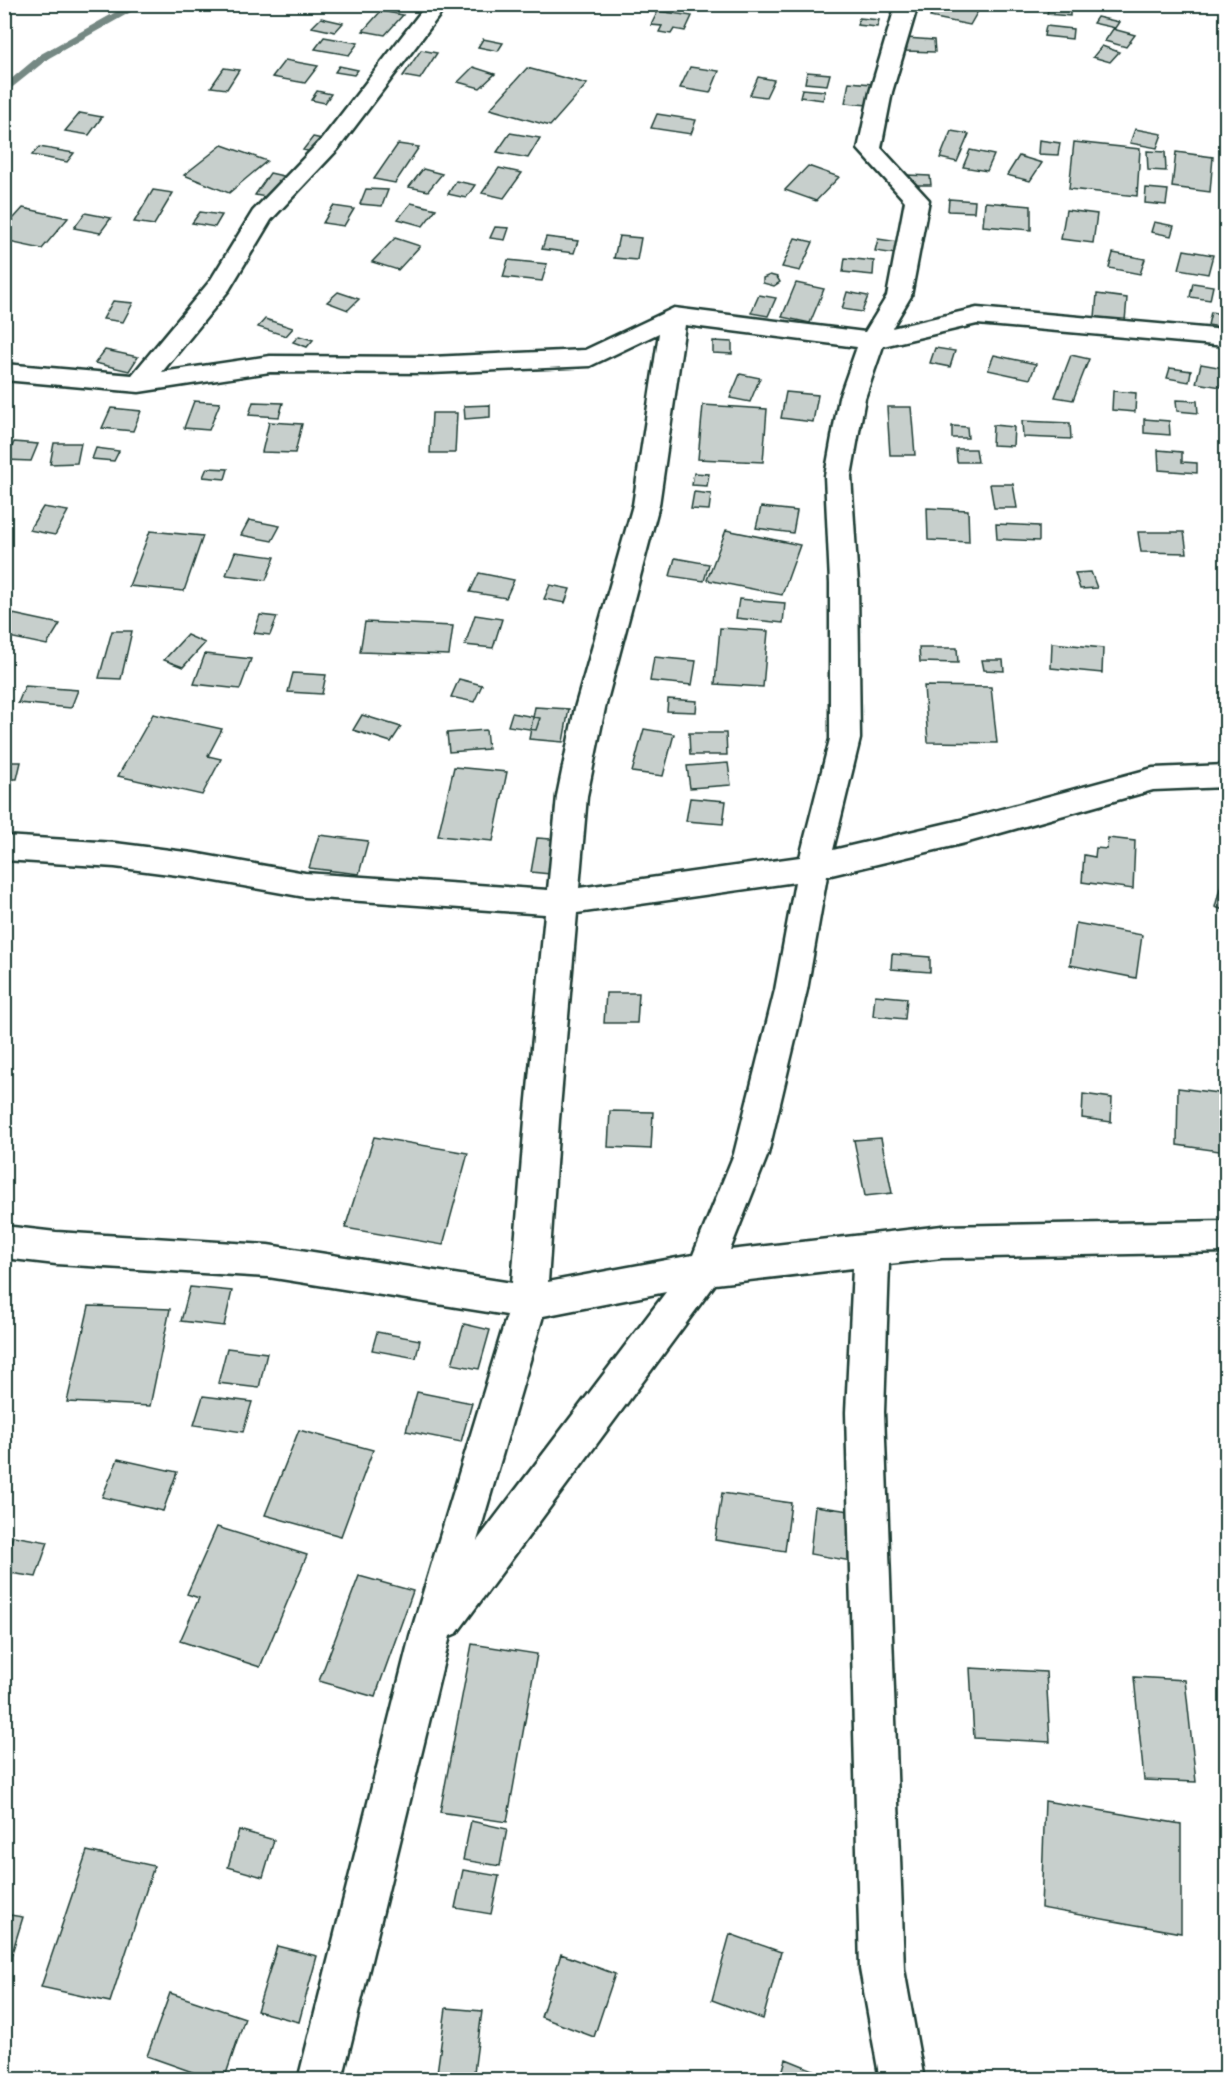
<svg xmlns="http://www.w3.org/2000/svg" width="1231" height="2084" font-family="'Playpen Sans',sans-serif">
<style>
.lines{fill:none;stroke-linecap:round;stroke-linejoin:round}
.stream{fill:#758883;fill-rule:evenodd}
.building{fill:#c7cfcc;stroke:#1f3d34;stroke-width:1.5}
.street-casing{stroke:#1f3d34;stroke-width:5}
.street{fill:#fff;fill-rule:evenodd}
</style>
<rect width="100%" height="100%" fill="#fff"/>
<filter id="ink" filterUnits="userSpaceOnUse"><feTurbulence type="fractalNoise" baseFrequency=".0167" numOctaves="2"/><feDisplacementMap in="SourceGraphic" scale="12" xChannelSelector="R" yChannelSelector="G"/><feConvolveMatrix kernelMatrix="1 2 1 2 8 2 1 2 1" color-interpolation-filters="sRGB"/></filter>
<g filter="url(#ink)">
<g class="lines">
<path class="stream" d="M130,4H145L49,58L4,94V85L41,54Z"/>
</g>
<path class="building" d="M937,4H982L970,25L930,17Z
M1049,6L1070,8V16L1047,14Z
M381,11L403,15L385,35L363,31Z
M658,11L692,16L685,31L674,29L671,34L659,32L662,26L651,25Z
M1097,17L1119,22L1115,28L1093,23Z
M321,18L343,23L335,32L312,27Z
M859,18L879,20L877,27L857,25Z
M1046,26L1073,29L1072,39L1044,36Z
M1113,29L1135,35L1126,47L1105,41Z
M324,37L358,43L349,55L315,49Z
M906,38L934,40L935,52L906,51Z
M483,39L503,43L498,51L478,47Z
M1102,46L1119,52L1110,62L1093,57Z
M421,50L437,53L420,79L403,76Z
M285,60L318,66L305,83L272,77Z
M339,66L358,70L354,75L335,72Z
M473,67L495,74L480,88L458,82Z
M690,67L719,71L710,93L680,88Z
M224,68L239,70L227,89L211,87Z
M527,68L587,84L550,126L490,109Z
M807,72L830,74L827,85L805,83Z
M758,77L774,80L766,97L750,95Z
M849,82L872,84L868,105L845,103Z
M802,89L825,91L823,100L800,97Z
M317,91L331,94L325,103L311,100Z
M80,113L102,117L89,135L65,131Z
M657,114L696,120L691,134L651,128Z
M1135,129L1162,134L1157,148L1130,143Z
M951,131L969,134L957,162L940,158Z
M510,133L540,138L528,158L497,152Z
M313,137L327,140L317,153L303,150Z
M1039,140L1060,143L1058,155L1038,154Z
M1074,142L1140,149L1137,196L1069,189Z
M398,144L419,147L395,183L374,179Z
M222,145L267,161L229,193L184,175Z
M39,147L74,153L67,162L32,155Z
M970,150L994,155L987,171L963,167Z
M1147,151L1165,152L1166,171L1148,170Z
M1176,152L1213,157L1210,192L1172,187Z
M1019,156L1042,163L1030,181L1007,175Z
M808,166L839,177L816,201L785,190Z
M499,168L522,173L504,198L482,193Z
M423,169L442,174L428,191L409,187Z
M270,173L292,178L276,199L255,195Z
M907,175L930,176L931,185H908Z
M456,181L475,185L466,198L448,194Z
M1146,188L1168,190L1166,205L1145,203Z
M366,189L388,190L382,206L360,204Z
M153,190L173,193L154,225L134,222Z
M949,199L975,201L974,212L948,211Z
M985,202L1031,206V230L983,226Z
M411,203L436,209L423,226L398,219Z
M333,206L354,209L344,226L323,223Z
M23,208L68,218L42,249L4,241V229Z
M1066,210L1097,214L1093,243L1061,239Z
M200,212L222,215L215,227L192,223Z
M85,213L111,218L100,233L74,228Z
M1154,222L1174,226L1171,236L1151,232Z
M495,227L509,228L505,240L490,238Z
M619,236L641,238L637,260L614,258Z
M546,237L578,241L574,253L542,249Z
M395,238L420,246L398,270L372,262Z
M795,238L813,242L800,271L782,267Z
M878,239L899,242L896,254L875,251Z
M1184,250L1213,255L1208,274L1179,269Z
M1113,253L1145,259L1140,274L1109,268Z
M845,258L874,261L873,275L843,272Z
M508,260L547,264L542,281L503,277Z
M770,275L777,277L780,282L774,286L763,283V278Z
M796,283L824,289L810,323L782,317Z
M1193,283L1213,286L1210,300L1190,297Z
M338,292L359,299L348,310L327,302Z
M847,292L868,296L862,312L842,309Z
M1097,294L1127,298L1125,321L1095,317Z
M759,295L776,298L768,316L751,313Z
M113,301L133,303L123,322L103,319Z
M1211,312L1226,315V328L1208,325Z
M265,319L293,328L286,336L258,327Z
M299,336L313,340L307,347L293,342Z
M713,341L732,342V354L713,353Z
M935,348L955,351L950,367L930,363Z
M105,350L138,357L129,371L95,363Z
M994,355L1036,364L1030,379L988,370Z
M1071,355L1089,359L1073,400L1055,397Z
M1201,364L1224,368L1221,387L1196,383Z
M1170,368L1191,371L1189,382L1167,378Z
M740,374L760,378L750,402L730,398Z
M1113,391L1136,393L1135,412L1112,410Z
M786,392L818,395L813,422L781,418Z
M1176,400L1197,401L1198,413L1177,411Z
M194,401L220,403L209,430L184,428Z
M253,402L283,403L279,417L249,415Z
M490,405V417L465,419L464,406Z
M703,405L767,409L763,462L698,459Z
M887,407H911L915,455H890Z
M111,408L141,411L133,431L102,428Z
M432,413H457L455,453H430Z
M1144,419L1169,421L1170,435L1144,433Z
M1022,421L1070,423L1071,439L1023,437Z
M269,422L302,424L295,453L262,452Z
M993,425L1014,427L1013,446L992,445Z
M952,426L967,427L968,438H952Z
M14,442L38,444L31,461L6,460Z
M54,443H81L77,463L50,464Z
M96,448L119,451L114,461L92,459Z
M956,449H976L978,462H957Z
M1158,450L1182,452V462L1197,463V473L1159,470Z
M207,468L228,469L225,479L203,477Z
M694,473L709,474L707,486L692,485Z
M990,484H1013L1017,508H994Z
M694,492L711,494L709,510L691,509Z
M43,507L68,511L55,535L29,530Z
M761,507L797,511L793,533L756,528Z
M927,508L968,510L969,542L928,540Z
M249,520L280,526L272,541L241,535Z
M996,524L1039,526V541L997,539Z
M726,530L800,545L782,595L707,580Z
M150,531L203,536L184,591L129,586Z
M1138,532H1184L1187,553L1141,552Z
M235,552L275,557L266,580L226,575Z
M675,558L709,564L704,581L670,576Z
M1091,572L1097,588L1080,589L1075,573Z
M479,573L514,580L506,598L470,592Z
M550,585L570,589L565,603L544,599Z
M739,599L785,603L783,623L736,618Z
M13,614L60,624L47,645L4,636V627Z
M260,615L277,617L270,635L254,633Z
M475,615L502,619L493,648L465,645Z
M365,622L453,626L449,655L360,652Z
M720,628L768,631L763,687L715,684Z
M112,631H132L121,679L99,678Z
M187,635L205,643L183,667L164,660Z
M1052,643L1103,648L1102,673L1051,668Z
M919,648H957L958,663L920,662Z
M205,654L251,659L240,689L194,684Z
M654,657L696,661L692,685L650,681Z
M982,660H1003L1004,671L984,670Z
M293,673L326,675L322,694L288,692Z
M459,679L482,685L474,702L451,697Z
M25,686L78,690L71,708L18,703Z
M924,686L991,687L997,743L928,742Z
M668,699L697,701L696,712L667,711Z
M535,707L569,709L563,742L529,739Z
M512,713L540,718L536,730L508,726Z
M153,714L222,729L208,756L221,759L202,795L118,776Z
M362,715L401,727L391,742L353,730Z
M644,729L674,734L663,776L632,772Z
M486,730L488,749L449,752L447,733Z
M689,733H726L727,755H690Z
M4,762H21L17,779H4Z
M728,763L731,785L690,788L687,766Z
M454,767L507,772L493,841L438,836Z
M690,798L726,801L723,824L686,821Z
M319,835L368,841L359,874L309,868Z
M537,838L565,840L560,875L531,872Z
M1108,838L1135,841L1133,889L1082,882L1084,855L1095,857L1096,848L1107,849Z
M1222,881L1226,882V911L1215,907Z
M1076,923L1142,935L1136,978L1070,965Z
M892,954L930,957V972L891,969Z
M606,993H639L637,1023H604Z
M875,995L907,998L905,1019L873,1016Z
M1178,1088L1226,1094V1152L1177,1145Z
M1083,1094L1112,1098L1111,1122L1082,1118Z
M610,1111L653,1112L651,1149L608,1147Z
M374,1137L468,1153L443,1245L345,1228Z
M881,1138L892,1193L865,1196L854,1140Z
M190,1287L232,1291L224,1326L181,1321Z
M89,1306L170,1309L150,1406L67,1402Z
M464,1324L490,1330L479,1369L452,1364Z
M377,1332L420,1340L416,1358L372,1350Z
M227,1348L267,1353L259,1388L218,1383Z
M417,1392L472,1403L461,1442L406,1431Z
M203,1396L252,1402L243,1432L194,1425Z
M299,1430L373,1450L341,1536L265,1515Z
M118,1459L177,1472L163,1511L102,1497Z
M722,1493L791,1503L785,1551L715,1540Z
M815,1506L863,1513L857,1562L810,1554Z
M217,1527L307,1555L260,1667L180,1641L199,1598L187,1594Z
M13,1536L48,1542L36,1577L4,1572V1561Z
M359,1576L413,1591L375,1697L319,1681Z
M472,1644L537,1654L507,1822L440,1812Z
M970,1668L1046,1672L1050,1742L974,1738Z
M1134,1677L1185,1680L1196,1782L1144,1780Z
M1045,1801L1181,1824V1933L1041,1908Z
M471,1821L507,1829L500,1866L463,1860Z
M239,1830L274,1840L263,1877L228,1867Z
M87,1851L154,1866L110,2002L41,1987Z
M463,1870L499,1876L491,1914L455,1908Z
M4,1914L23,1917L4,1979Z
M730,1934L781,1952L763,2019L712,2000Z
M277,1946L317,1956L299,2022L257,2011Z
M561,1954L615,1974L594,2037L541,2017Z
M170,1993L245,2018L224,2080H215L147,2056Z
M446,2008L482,2011L473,2080H436Z
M786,2059L838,2080H780Z"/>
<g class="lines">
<defs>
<path id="street" d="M427,4H448L338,149L271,220L229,290L162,372L270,356L431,357L585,350L674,308L865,332L887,296L905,201L858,149L870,92L896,4H918L892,92L881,148L929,200L911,296L892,328L977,308L1226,330V346L977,324L883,346L865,398L851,476L858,583L860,739L833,850L965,819L1153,768L1226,765V787L1153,790L965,843L827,876L807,990L768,1154L730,1250L942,1226L1226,1221V1252L942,1258L889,1264L884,1412L904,1969L924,2080H880L860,1969L846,1412L853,1268L715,1284L457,1633L450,1636L342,2080H298L410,1636L507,1315L268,1277L56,1264L4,1258V1226L56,1232L268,1245L512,1283L525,1120L545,914L305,897L193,877L115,867L4,860V836L115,843L193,853L305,873L548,890L557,796L575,708L633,505L659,333L590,366L431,373L270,372L139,392L4,380V364L132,375L210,281L253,211L322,139ZM685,325L857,347L839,398L825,476L830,583V739L800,857L579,888L587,796L605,708L659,505ZM795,882L775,990L734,1154L693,1255L548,1282L559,1120L577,913ZM666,1292L477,1541L543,1316Z"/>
</defs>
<use href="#street" class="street-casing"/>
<use href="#street" class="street"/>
</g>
</g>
<rect width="1231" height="2084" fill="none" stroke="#fff" stroke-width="24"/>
<rect x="12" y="12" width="1207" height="2060" fill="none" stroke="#1f3d34" stroke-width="2" filter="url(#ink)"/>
</svg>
